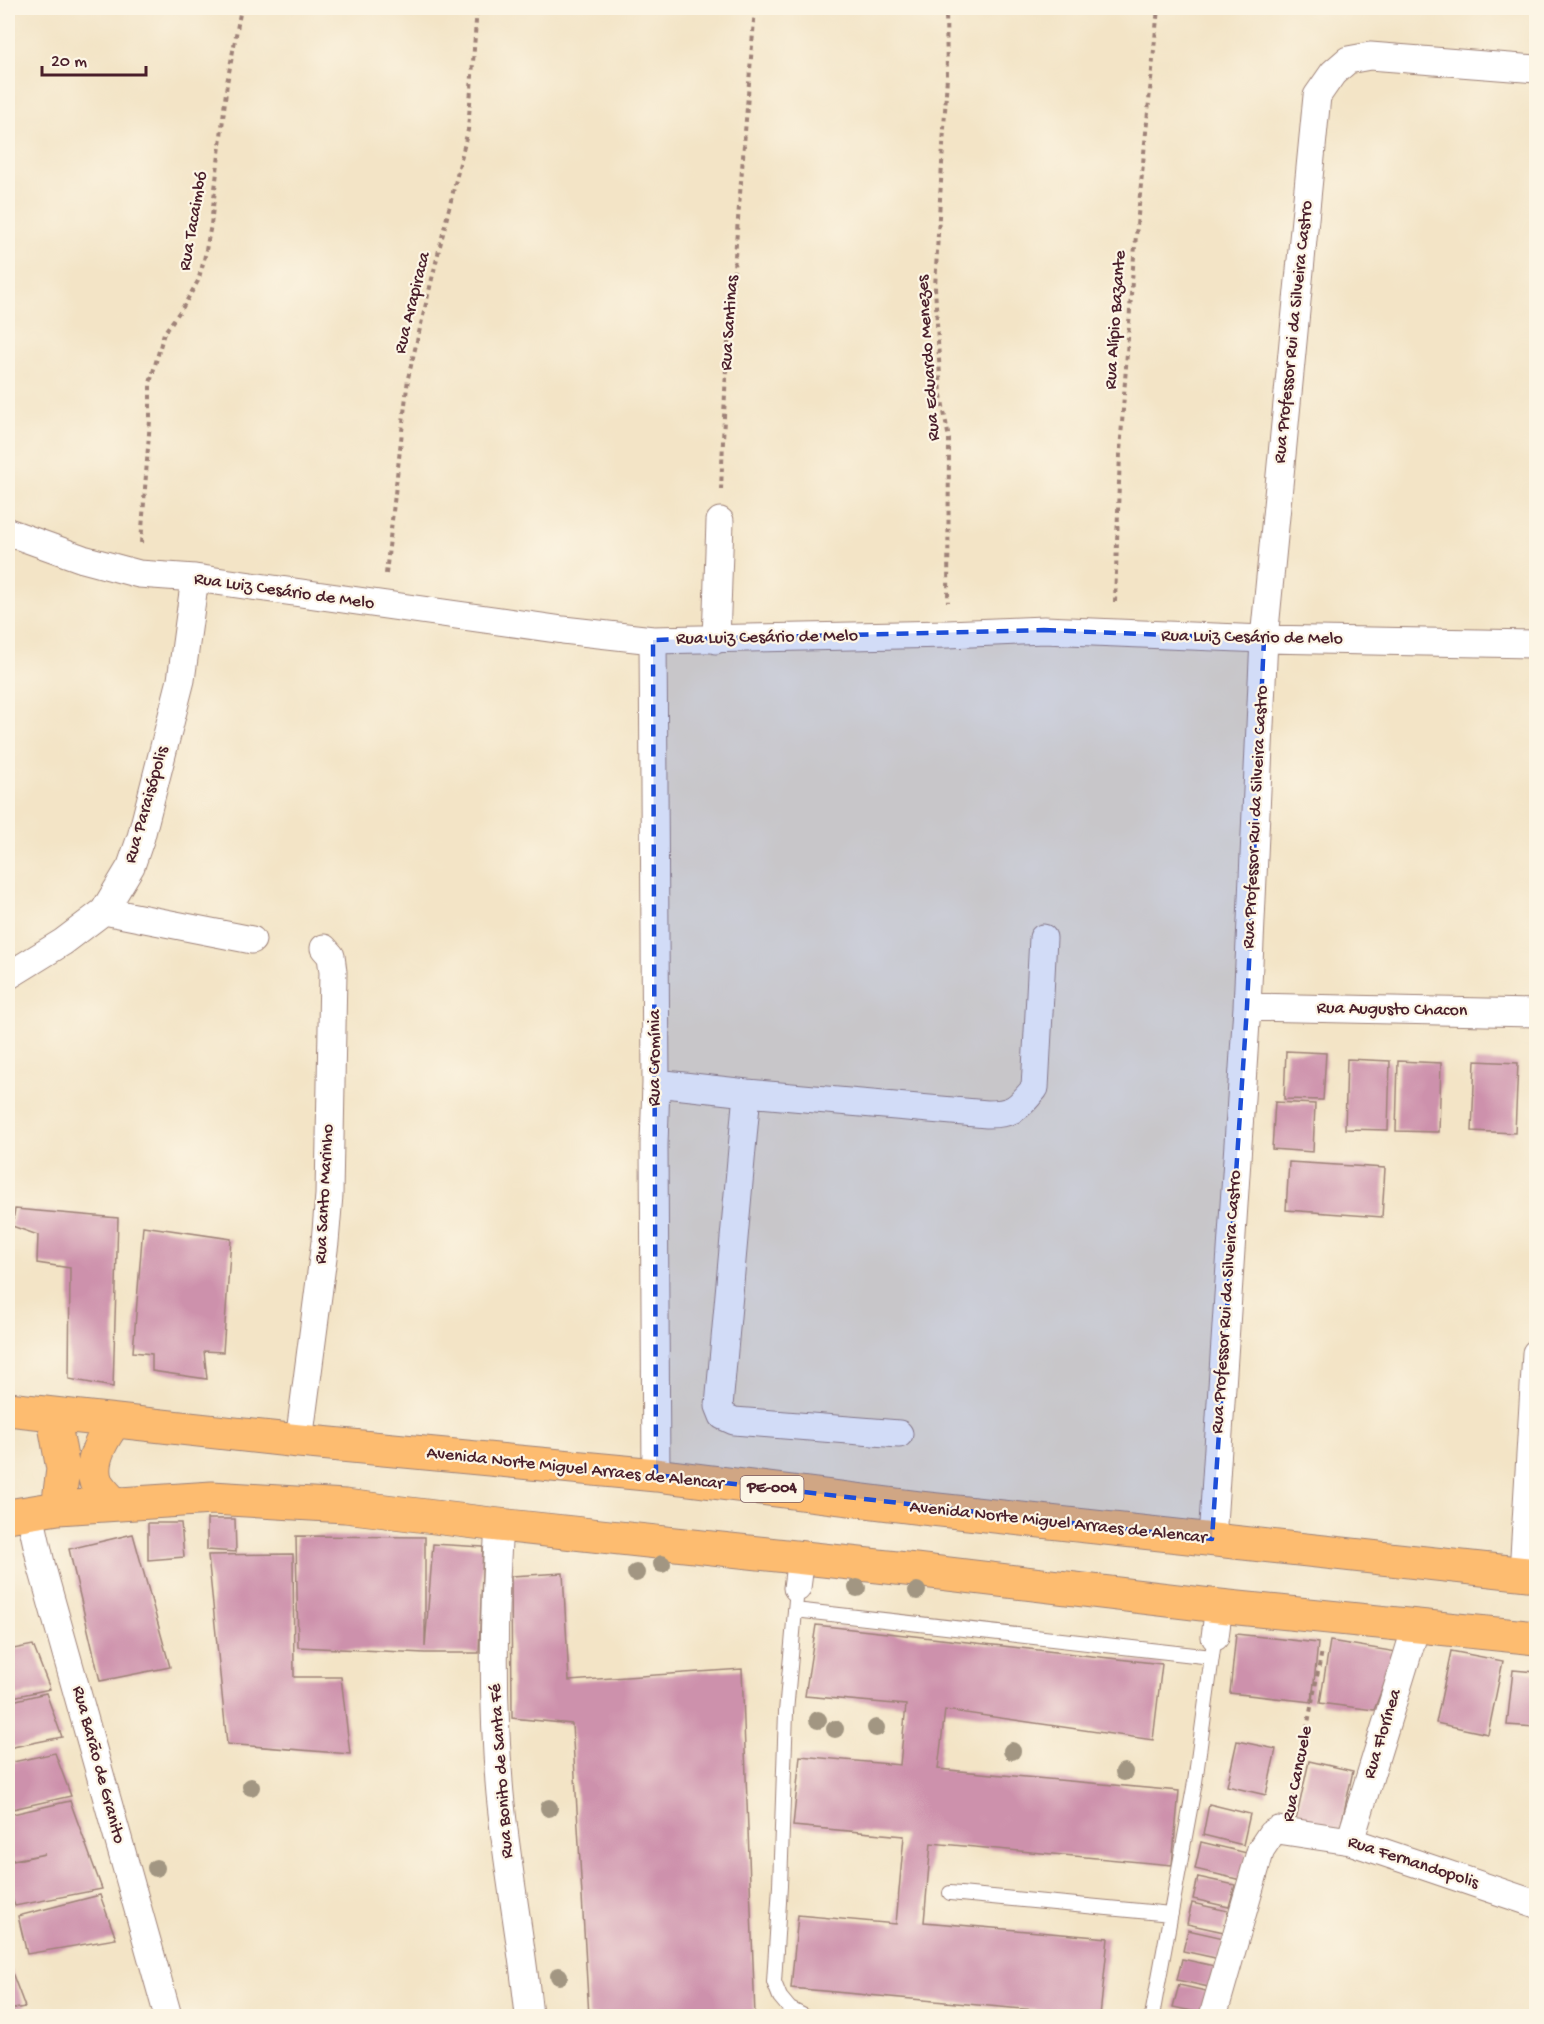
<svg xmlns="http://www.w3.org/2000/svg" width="1544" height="2024" font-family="'Gochi Hand',sans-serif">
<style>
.building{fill:#cd91ac}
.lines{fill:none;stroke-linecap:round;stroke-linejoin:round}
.service-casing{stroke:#9e8278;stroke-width:16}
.minor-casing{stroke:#9e8278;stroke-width:29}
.primary-casing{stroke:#9e8278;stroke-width:35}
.path{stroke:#9e8278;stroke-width:4;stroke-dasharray:4.5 4.5;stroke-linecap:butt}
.service{stroke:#fff;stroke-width:14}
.minor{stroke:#fff;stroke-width:27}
.primary{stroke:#fdbc70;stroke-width:33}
.tree{fill:#a29682}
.marked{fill:#1d4ed8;fill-opacity:0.2;stroke:#1d4ed8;stroke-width:4.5;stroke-dasharray:12 8;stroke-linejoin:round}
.labels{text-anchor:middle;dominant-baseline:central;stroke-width:4.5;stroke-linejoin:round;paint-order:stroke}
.shield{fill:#fcf5e5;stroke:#7f5f63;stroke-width:1.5}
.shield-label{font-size:16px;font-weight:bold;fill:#4a1f2b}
.street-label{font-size:18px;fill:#4a1f2b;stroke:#fcf5e5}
</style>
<rect width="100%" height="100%" fill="#fcf5e5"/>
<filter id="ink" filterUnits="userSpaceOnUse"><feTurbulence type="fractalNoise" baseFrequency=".0167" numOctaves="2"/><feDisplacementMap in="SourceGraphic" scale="12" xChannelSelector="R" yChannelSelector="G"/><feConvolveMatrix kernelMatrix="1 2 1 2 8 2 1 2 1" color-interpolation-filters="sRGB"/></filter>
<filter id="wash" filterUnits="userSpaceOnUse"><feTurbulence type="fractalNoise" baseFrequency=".008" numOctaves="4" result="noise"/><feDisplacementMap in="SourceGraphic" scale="24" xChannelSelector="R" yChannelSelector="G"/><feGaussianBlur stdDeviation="1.35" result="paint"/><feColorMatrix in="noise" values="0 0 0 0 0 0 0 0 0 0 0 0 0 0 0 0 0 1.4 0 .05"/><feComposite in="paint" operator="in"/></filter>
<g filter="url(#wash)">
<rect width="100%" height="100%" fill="#f3e4c6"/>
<g id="blocks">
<path class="building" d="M1286,1051L1326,1053L1323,1100L1284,1099Z
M1347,1059L1390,1061L1388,1130L1345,1129Z
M1398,1061L1441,1063L1439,1132L1396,1131Z
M1475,1061L1518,1063L1515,1133L1472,1131Z
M1275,1102L1315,1104L1313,1152L1272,1149Z
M1289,1162L1385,1168L1382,1217L1286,1210Z
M15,1209L118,1218L113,1387L69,1379L70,1268L37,1263L38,1235L12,1226Z
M143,1226L231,1239L223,1352L204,1351L207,1379L152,1371V1354L133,1352Z
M207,1519H235L236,1552L207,1550Z
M148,1523H181L184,1557L148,1560Z
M133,1534L170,1667L100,1681L69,1549Z
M296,1536L425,1537V1647L433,1544L483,1547L479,1653H425L298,1647Z
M293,1554L294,1677H341L350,1754L227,1744L208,1555Z
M563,1573L569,1681L742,1669L755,2016H589L572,1724L512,1718L511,1576Z
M816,1625L1162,1664L1153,1740L945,1710L938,1769L1179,1791L1172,1865L931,1843L924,1922L1108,1938L1100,2016L791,1988L798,1915L896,1924L904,1836L793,1826L800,1756L900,1765L906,1705L805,1696Z
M1236,1634L1318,1643L1312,1702L1230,1693Z
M1330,1641L1397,1652L1374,1710L1320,1703Z
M33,1645L50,1689L8,1698V1650Z
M1451,1651L1503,1661L1488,1734L1436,1723Z
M1513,1670L1536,1672V1727L1507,1725Z
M46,1693L62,1737L8,1748V1702Z
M1237,1741L1276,1749L1266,1795L1227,1786Z
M55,1753L71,1796L8,1810V1763Z
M1309,1761L1353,1771L1340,1830L1296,1820Z
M70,1801L102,1889L15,1906L8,1888V1862L45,1854L8,1861V1815Z
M1209,1804L1250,1814L1243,1845L1203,1835Z
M1201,1842L1247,1853L1241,1880L1195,1869Z
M1198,1877L1235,1885L1229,1907L1193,1899Z
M100,1895L116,1939L27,1954L18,1916Z
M1192,1903L1228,1911L1224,1932L1187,1924Z
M1188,1930L1224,1938L1220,1959L1183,1951Z
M1182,1959L1219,1967L1213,1988L1177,1980Z
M8,1962L25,2007L8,2010Z
M1179,1985L1215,1993L1211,2015L1173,2007Z"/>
</g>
</g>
<g filter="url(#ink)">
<use href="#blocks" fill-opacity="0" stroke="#9e8278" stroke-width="1.5"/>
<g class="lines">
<defs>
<path id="service" d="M797,1588L786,1712L780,1886L774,1982L780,1997L790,2009L804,2016
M795,1610L1212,1657
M950,1893L1171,1914
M1152,2016L1195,1782L1213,1649"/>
<path id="minor" d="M8,532L83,559L139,574L195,578L563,630L653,640L948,634L1044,630L1264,639L1536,644
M653,640L656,1083L654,1145L656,1475
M716,640L720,521
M104,911L252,940
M8,976L63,942L104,911L131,866L141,837L181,680L195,578
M1247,1007L1536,1013
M656,1083L747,1093L987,1114C1014,1114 1018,1108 1035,1088L1043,938
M747,1093L719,1406L723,1416L734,1421L899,1434
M299,1441L325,1242L329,1195L333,972L331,956L324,948
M30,1514L42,1568L168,2016
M499,1525C493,1614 492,1705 500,1794C507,1869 522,1942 529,2016
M1212,1539L1247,1007L1264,639L1317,96L1333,73L1348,60L1370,56L1536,69
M1523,1573L1536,1353
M797,1588L801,1557
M1215,1637L1219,1606
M1350,1841L1416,1627
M1213,2016L1261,1849L1271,1834L1278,1830L1350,1841L1536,1904"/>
<path id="primary" d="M8,1409L299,1441L656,1475L921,1508L1536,1575
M53,1414L63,1469L58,1508
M114,1504C109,1498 100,1490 96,1482C88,1461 104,1436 115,1421
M8,1516L58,1508L212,1498L345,1506L499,1525L915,1570L1219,1606L1536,1638"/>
</defs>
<use href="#service" class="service-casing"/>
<use href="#minor" class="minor-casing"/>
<use href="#primary" class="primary-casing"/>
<path class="path" d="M946,8L947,76L935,287L941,395L949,439L948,602
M721,490L726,368L755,8
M141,543L150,420V383L164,333L183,307L198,281L204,260L211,225L227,83L241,8
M386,574L408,378L468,130L477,8
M1115,602L1120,452L1133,267L1158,8
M1293,1800L1322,1651"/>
<use href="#service" class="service"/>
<use href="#minor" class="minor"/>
<use href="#primary" class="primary"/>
</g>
<g class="tree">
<circle cx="662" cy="1564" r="9"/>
<circle cx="636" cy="1573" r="9"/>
<circle cx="857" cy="1588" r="9"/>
<circle cx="917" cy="1591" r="9"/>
<circle cx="818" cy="1720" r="9"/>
<circle cx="876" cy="1728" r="9"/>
<circle cx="835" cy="1729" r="9"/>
<circle cx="1012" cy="1751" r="9"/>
<circle cx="1124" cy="1772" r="9"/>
<circle cx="251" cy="1787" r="9"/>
<circle cx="549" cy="1808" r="9"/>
<circle cx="156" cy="1868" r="9"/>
<circle cx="559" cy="1976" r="9"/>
</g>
</g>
<path class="marked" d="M1044,630L1264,639L1247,1007L1212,1539L656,1475L653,640Z"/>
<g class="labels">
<rect class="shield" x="740.5" y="1476" width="63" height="26" rx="4.5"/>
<g class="shield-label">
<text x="772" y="1489">PE-004</text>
</g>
<g class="street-label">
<text transform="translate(194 221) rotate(-80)">Rua Tacaimbó</text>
<text transform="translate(413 303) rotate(-76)">Rua Arapiraca</text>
<text transform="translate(1116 320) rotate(-86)">Rua Alípio Bazante</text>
<text transform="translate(730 323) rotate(-86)">Rua Santinas</text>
<text transform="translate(1294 332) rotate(-84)">Rua Professor Rui da Silveira Castro</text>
<text transform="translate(929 358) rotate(-94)">Rua Eduardo Menezes</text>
<text transform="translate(284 592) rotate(8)">Rua Luiz Cesário de Melo</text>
<text transform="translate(767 638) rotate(-1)">Rua Luiz Cesário de Melo</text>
<text transform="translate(1252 638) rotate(1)">Rua Luiz Cesário de Melo</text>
<text transform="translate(147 805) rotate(-74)">Rua Paraisópolis</text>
<text transform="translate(1256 817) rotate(-87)">Rua Professor Rui da Silveira Castro</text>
<text transform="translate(1392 1010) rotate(1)">Rua Augusto Chacon</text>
<text transform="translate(655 1058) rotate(-90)">Rua Cromínia</text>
<text transform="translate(325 1194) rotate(-87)">Rua Santo Marinho</text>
<text transform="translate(1227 1302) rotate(-86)">Rua Professor Rui da Silveira Castro</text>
<text transform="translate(575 1469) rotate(6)">Avenida Norte Miguel Arraes de Alencar</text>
<text transform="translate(1058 1523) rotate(6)">Avenida Norte Miguel Arraes de Alencar</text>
<text transform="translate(1383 1734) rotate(-73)">Rua Florínea</text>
<text transform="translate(98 1765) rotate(75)">Rua Barão de Granito</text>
<text transform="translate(502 1771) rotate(-94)">Rua Bonito de Santa Fé</text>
<text transform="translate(1298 1774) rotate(-79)">Rua Cancuele</text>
<text transform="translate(1413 1863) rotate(18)">Rua Fernandopolis</text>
</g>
</g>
<rect width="1544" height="2024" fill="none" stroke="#fcf5e5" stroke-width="30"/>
<path d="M42 66v9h104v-9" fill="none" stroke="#4a1f2b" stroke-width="3"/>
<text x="51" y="66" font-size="18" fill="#4a1f2b" stroke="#fcf5e5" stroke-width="4.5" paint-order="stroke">20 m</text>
</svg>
